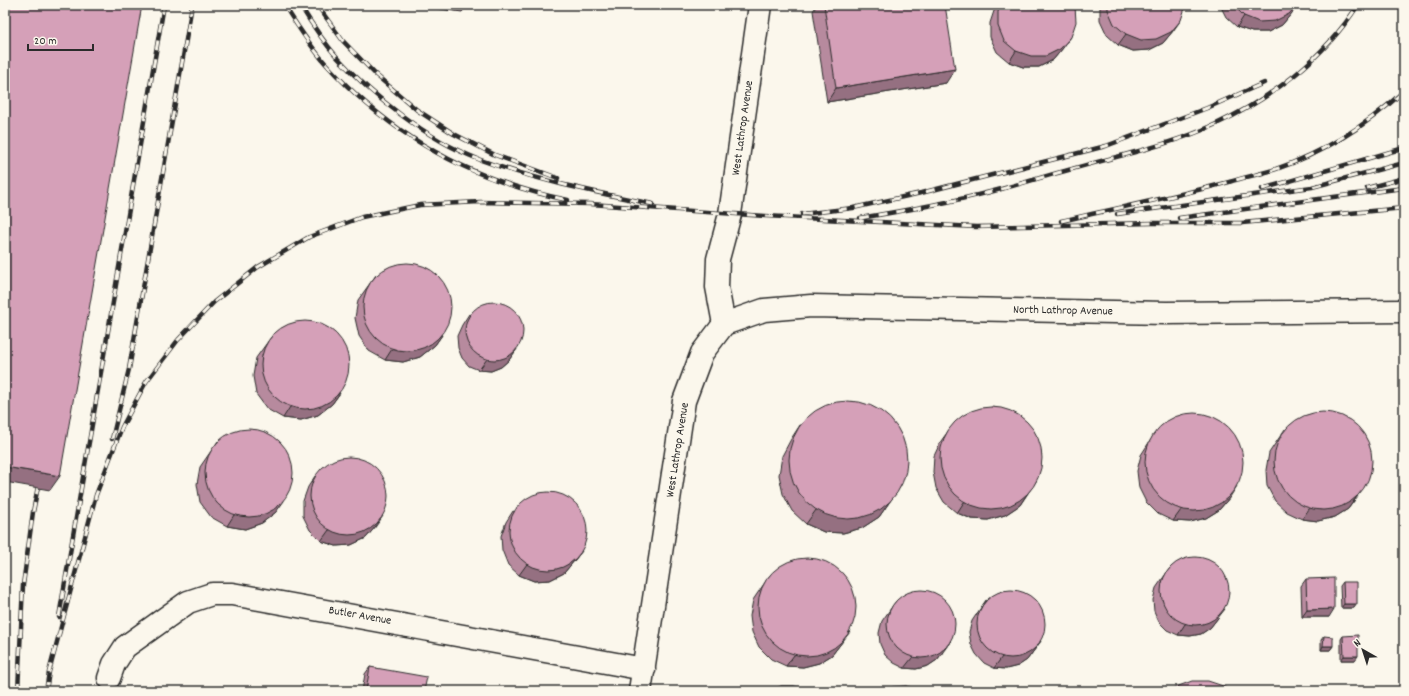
<svg xmlns="http://www.w3.org/2000/svg" width="1409" height="696" font-family="Dekko,sans-serif">
<style>
.lines{fill:none;stroke-linecap:round;stroke-linejoin:round}
.street-casing{stroke:#2b2b2b;stroke-width:25}
.secondary-casing{stroke:#2b2b2b;stroke-width:25}
.street{stroke:#fbf7ec;stroke-width:22}
.secondary{stroke:#fbf7ec;stroke-width:22}
.rail-casing{stroke:#2b2b2b;stroke-width:4.5}
.rail{stroke:#fbf7ec;stroke-width:3;stroke-dasharray:9;stroke-linecap:butt}
.wall{fill:#b78a9e;stroke:#2b2b2b}
.shaded-wall{fill:#957081;stroke:#2b2b2b}
.building{fill:#d5a0b8;stroke:#2b2b2b}
.labels{text-anchor:middle;dominant-baseline:central;stroke-width:3.5;stroke-linejoin:round;paint-order:stroke}
.street-label{font-size:12px;fill:#2b2b2b;stroke:#fbf7ec}
</style>
<rect width="100%" height="100%" fill="#fbf7ec"/>
<filter id="ink" filterUnits="userSpaceOnUse"><feTurbulence type="fractalNoise" baseFrequency=".025" numOctaves="2"/><feDisplacementMap in="SourceGraphic" scale="8" xChannelSelector="R" yChannelSelector="G"/><feConvolveMatrix kernelMatrix="1 2 1 2 8 2 1 2 1" color-interpolation-filters="sRGB"/></filter>
<g filter="url(#ink)">
<g class="lines">
<defs>
<path id="street" d="M724,324L717,287L718,259L730,214L760,5
M109,678L114,664L125,647L188,602L212,594H232L644,669"/>
<path id="secondary" d="M640,691L684,401L702,353L724,324L764,310L811,306L1166,313L1404,311"/>
</defs>
<use href="#street" class="street-casing"/>
<use href="#secondary" class="secondary-casing"/>
<use href="#street" class="street"/>
<use href="#secondary" class="secondary"/>
<defs>
<path id="rail" d="M284,5C297,25 310,46 326,64C392,137 472,181 568,200
M300,5C311,23 323,41 337,57C373,97 427,139 478,159C534,180 594,192 653,204
M317,5L343,41L376,75L417,110L454,134L495,155L558,178
M1367,188L1404,178
M1262,189L1404,148
M802,214L853,208L921,193L1106,146L1207,108L1264,83
M1117,214L1312,187L1404,163
M860,218C903,211 947,203 990,192C1018,185 1045,176 1072,169C1117,156 1171,145 1214,125C1271,99 1324,58 1358,5
M1179,218L1341,196L1404,188
M1061,221C1117,208 1174,197 1229,182C1245,177 1261,174 1276,169C1323,153 1368,124 1404,91
M112,439L129,369L192,5
M59,617L164,5
M18,691L23,585L33,512L40,476
M46,691L49,672L96,495L122,427L146,382L178,340L214,302L258,267L309,237L362,217L420,205L480,202L590,204L765,216L976,227L1153,223H1242L1404,208"/>
</defs>
<use href="#rail" class="rail-casing"/>
<use href="#rail" class="rail"/>
</g>
<path class="wall" d="M817,5H945L946,83L827,102L813,11Z
M997,5H1074L1063,48L1053,60L1039,67H1023L1009,62L997,52L990,37V23L995,8Z
M1100,5H1186L1173,31L1163,43L1149,50L1133,51L1118,45L1107,35L1100,20Z
M1220,5H1298L1292,13L1282,25L1268,32H1252L1237,27L1226,17Z
M376,275L442,335L435,345L420,357L403,362L385,360L369,351L359,336L355,318L358,300Z
M469,314L517,349L509,360L501,367L491,371L479,370L469,366L462,358L458,348L457,336L462,325Z
M274,333L340,393L332,404L318,415L301,420L283,418L267,409L256,394L253,376L256,358Z
M800,425L900,487L879,517L862,528L843,533L824,532L806,524L792,511L783,494L779,475L782,456L791,439Z
M1285,429L1358,496L1348,509L1335,517L1318,521L1302,519L1287,512L1275,501L1267,486L1266,470L1269,453Z
M949,430L1037,480L1020,505L1005,515L988,520L972,519L957,513L944,502L936,488L933,472L934,456L941,441Z
M1157,430L1230,497L1219,510L1206,518L1190,522L1173,521L1158,514L1146,502L1139,488L1137,471L1141,455Z
M218,441L276,512L262,523L245,529L227,526L211,517L200,502L197,484L200,467Z
M315,476L376,526L366,538L351,545L336,546L321,541L310,530L303,516V501L308,487Z
M513,511L582,551L574,561L564,573L550,580L534,581L519,575L508,565L502,550L501,536L506,522Z
M1170,568L1217,619L1210,628L1201,634L1190,636L1178,635L1167,630L1159,622L1154,611L1153,600L1156,588Z
M770,575L842,642L832,655L819,663L803,667L786,666L771,659L759,647L752,632L750,616L753,600Z
M1306,579L1329,617H1302L1301,586Z
M1343,582L1354,608H1341L1340,586Z
M986,600L1041,641L1027,660L1018,666L1006,669L994,668L984,663L976,654L971,644L969,632L972,621Z
M896,601L943,652L937,660L928,666L916,669L904,668L894,663L885,655L880,644L879,633L882,621Z
M1324,636L1333,646L1330,650H1321V640Z
M1343,636L1355,660H1341V639Z
M370,667L424,691H362L365,674Z"/>
<path class="shaded-wall" d="M412,5H467L462,12Z
M1298,5L1292,13L1282,25L1268,32H1252L1237,27L1244,16Z
M1181,20L1173,31L1163,43L1149,50L1133,51L1118,45L1126,34Z
M1071,37L1063,48L1053,60L1039,67H1023L1009,62L1016,51Z
M955,69L946,83L827,102L836,88Z
M442,335L435,345L420,357L403,362L385,360L392,349Z
M517,349L509,360L501,367L491,371L479,370L487,359Z
M340,393L332,404L318,415L301,420L283,418L290,407Z
M5,467L60,476L50,490L5,482Z
M1365,485L1348,509L1335,517L1318,521L1302,519L1309,509Z
M1237,486L1230,497L1219,510L1206,518L1190,522L1173,521L1181,510Z
M900,487L879,517L862,528L843,533L824,532L806,524L816,510Z
M1027,494L1020,505L1005,515L988,520L972,519L957,513L964,502Z
M284,501L276,512L262,523L245,529L227,526L234,515Z
M383,516L376,526L366,538L351,545L336,546L321,541L329,530Z
M582,551L574,561L564,573L550,580L534,581L519,575L527,564Z
M1344,604H1357L1354,608H1341Z
M1225,609L1210,628L1201,634L1190,636L1178,635L1185,624Z
M1334,609L1329,617H1302L1307,610Z
M850,632L832,655L819,663L803,667L786,666L794,655Z
M951,641L937,660L928,666L916,669L904,668L912,658Z
M1041,641L1027,660L1018,666L1006,669L994,668L1002,657Z
M1323,646H1333L1330,650H1321Z
M1344,656H1358L1355,660H1341Z"/>
<path class="building" d="M5,5H142L60,476L5,467Z
M824,5H945L955,69L836,88Z
M1000,5H1074L1075,6L1076,22L1071,37L1060,49L1046,56H1031L1016,51L1004,41L998,26V12Z
M1108,5H1186L1181,20L1171,32L1156,39L1141,40L1126,34L1114,24L1108,10Z
M1233,5H1297L1289,14L1275,21L1259,22L1244,16Z
M363 307a44 44 0 1 1 88 0a44 44 0 1 1-88 0Z
M465 331a29 29 0 1 1 58 0a29 29 0 1 1-58 0Z
M261 365a44 44 0 1 1 88 0a44 44 0 1 1-88 0Z
M789 460a59 59 0 1 1 118 0a59 59 0 1 1-118 0Z
M940 458a51 51 0 1 1 102 0a51 51 0 1 1-102 0Z
M1274 461a49 49 0 1 1 98 0a49 49 0 1 1-98 0Z
M1145 462a49 49 0 1 1 98 0a49 49 0 1 1-98 0Z
M205 473a44 44 0 1 1 88 0a44 44 0 1 1-88 0Z
M310 496a39 39 0 1 1 78 0a39 39 0 1 1-78 0Z
M509 531a39 39 0 1 1 78 0a39 39 0 1 1-78 0Z
M1161 591a34 34 0 1 1 68 0a34 34 0 1 1-68 0Z
M758 607a49 49 0 1 1 98 0a49 49 0 1 1-98 0Z
M1334,578V609L1307,610L1306,579Z
M1343,582H1357V604H1344Z
M887 624a34 34 0 1 1 68 0a34 34 0 1 1-68 0Z
M977 624a34 34 0 1 1 68 0a34 34 0 1 1-68 0Z
M1358,635V656H1344L1343,636Z
M1324,636L1333,637V646H1323Z
M370,667L427,677L424,691H379L367,689L366,690Z
M1192,681H1208L1223,686L1230,691H1171L1176,687Z
M781,686H794L807,689L810,691H770Z
M906,686L919,690L921,691H883L893,687Z
M1021,687L1035,691H1000L1008,688Z
M367,689L379,691H367Z"/>
</g>
<g class="labels">
<g class="street-label">
<text transform="translate(743 128) rotate(-82)">West Lathrop Avenue</text>
<text transform="translate(1063 311) rotate(1)">North Lathrop Avenue</text>
<text transform="translate(678 450) rotate(-81)">West Lathrop Avenue</text>
<text transform="translate(360 616) rotate(10)">Butler Avenue</text>
</g>
</g>
<rect width="1409" height="696" fill="none" stroke="#fbf7ec" stroke-width="20"/>
<rect x="10" y="10" width="1389" height="676" fill="none" stroke="#2b2b2b" stroke-width="1.5" filter="url(#ink)"/>
<g transform="translate(1363 650) rotate(321)" stroke="#fbf7ec" stroke-width="3" paint-order="stroke">
<path d="M0-3L7 15L0 10L-7 15Z" fill="#2b2b2b"/>
<text y="-6" font-size="11" font-weight="bold" text-anchor="middle" fill="#2b2b2b">N</text>
</g>
<path d="M28 44v6h65v-6" fill="none" stroke="#2b2b2b" stroke-width="2"/>
<text x="34" y="44" font-size="12" fill="#2b2b2b" stroke="#fbf7ec" stroke-width="3" paint-order="stroke">20 m</text>
</svg>
